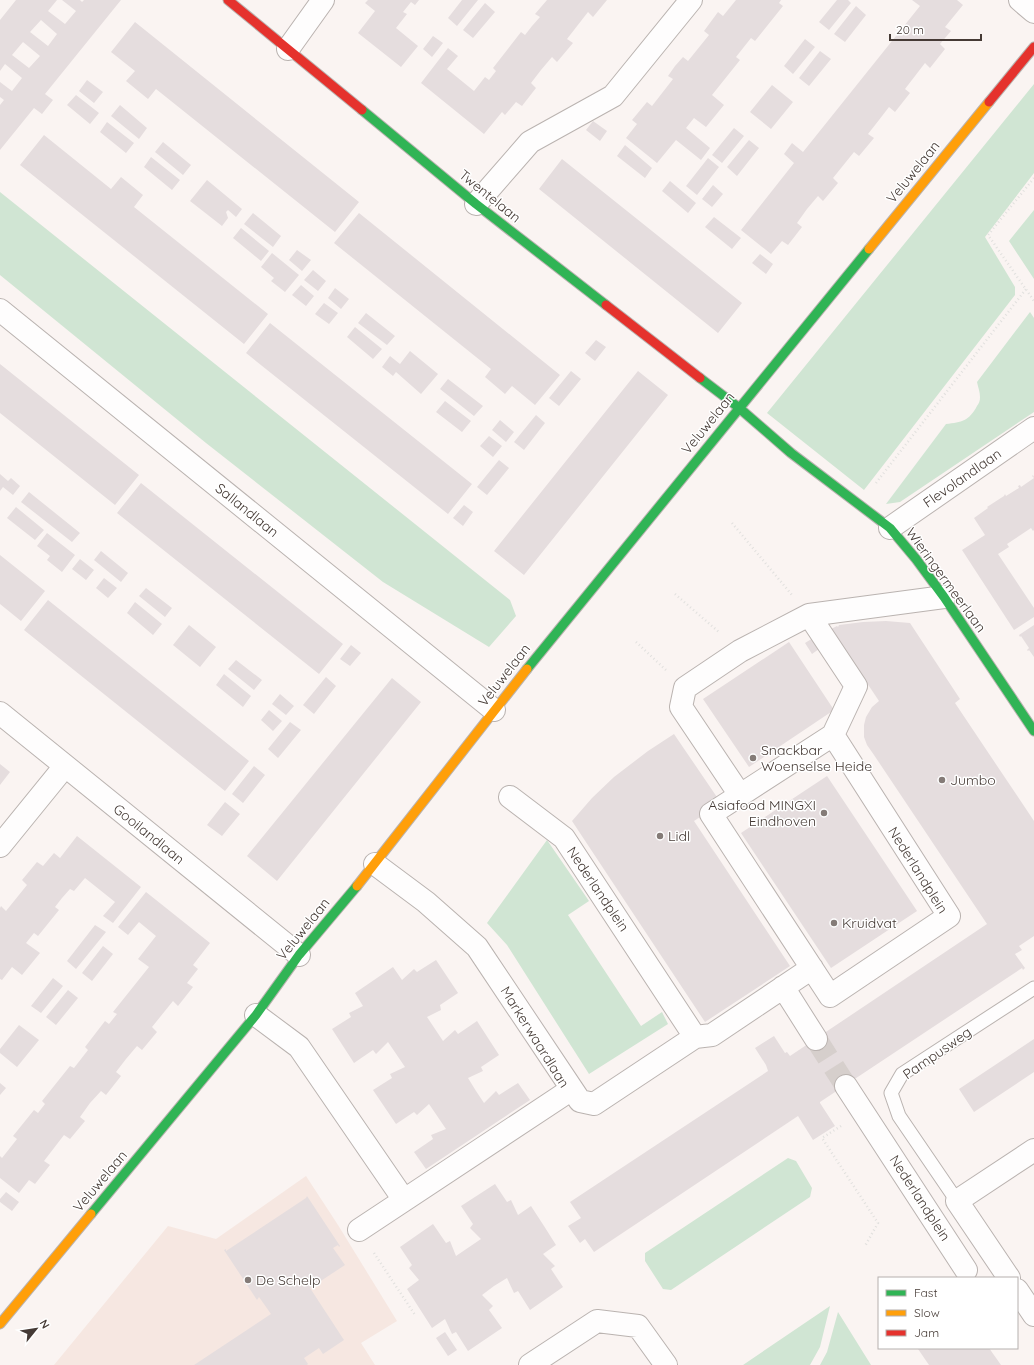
<svg xmlns="http://www.w3.org/2000/svg" width="1034" height="1365" font-family="Quicksand,sans-serif">
<style>
.built{fill:#f6e7e1}
.green{fill:#d0e5d3}
.building{fill:#e5ddde;fill-rule:evenodd}
.lines{fill:none;stroke-linecap:round;stroke-linejoin:round}
.street-tunnel{stroke:#d6cfcc;stroke-width:22;stroke-dasharray:22 11;stroke-linecap:butt}
.lane-casing{stroke:#bab3b0;stroke-width:15}
.street-casing{stroke:#bab3b0;stroke-width:24}
.fast-casing{stroke:#bab3b0;stroke-width:11}
.slow-casing{stroke:#bab3b0;stroke-width:11}
.jam-casing{stroke:#bab3b0;stroke-width:11}
.path{stroke:#e1e0de;stroke-width:2.5;stroke-dasharray:1 3;stroke-linecap:butt}
.lane{stroke:#fefdfd;stroke-width:13}
.street{stroke:#fefdfd;stroke-width:22}
.fast{stroke:#30b455;stroke-width:9}
.slow{stroke:#ff9f0a;stroke-width:9}
.jam{stroke:#e5322d;stroke-width:9}
.poi-dot{fill:#847b77;stroke:#fff;stroke-width:1.5}
.labels{text-anchor:middle;dominant-baseline:central;stroke-width:3;stroke-linejoin:round;paint-order:stroke}
.street-label{font-size:14px;fill:#453a35;stroke:#fff}
.poi-label{font-size:14px;fill:#453a35;stroke:#fff;text-anchor:start}
</style>
<rect width="100%" height="100%" fill="#faf4f2"/>
<path class="built" d="M306,1176L338,1225L397,1321L361,1343L375,1365H54L168,1226L216,1239Z"/>
<path class="green" d="M1034,84V173L985,237L1015,287V295L864,490L767,413Z
M0,192L510,600L516,616L489,647L383,582L206,443L0,275Z
M1034,210V279L1009,241Z
M1030,312L1034,318V412L900,502L886,504L946,424C962,422 969,421 977,406C979,403 980,401 980,397C980,392 978,387 977,382Z
M547,840L589,901L568,915L641,1026L662,1012L668,1024L589,1074L507,945L487,923Z
M788,1158L796,1161L812,1188L810,1197L671,1290L663,1289L645,1261V1253Z
M830,1306L820,1347L810,1365H743Z
M838,1312L871,1365H820L827,1352Z"/>
<path class="building" d="M16,0H57L48,11L65,24L76,11L62,0H80L82,2L84,0H121L45,94L53,100L42,114L34,108L0,150V105L4,100L0,97V82L12,91L22,78L5,64L0,71V20ZM41,20L57,34L48,46L30,32ZM23,42L40,56L29,68L12,55Z
M368,0H419L415,5L411,2L403,12L407,14L396,28L418,46L401,67L358,33L375,11L365,3Z
M462,0H478L457,26L448,18Z
M547,0H607L593,17L588,12L567,39L573,43L557,62L552,57L541,70L531,83L536,88L522,106L516,102L505,115L502,112L484,134L421,83L448,48L458,56L447,69L474,91L485,77L489,80L496,71L493,68L521,32L525,35L532,26L540,17L535,14Z
M736,0H781L779,3L783,6L755,41L751,38L736,57L740,60L712,95L724,105L706,127L694,118L686,128L710,148L701,160L676,140L657,163L626,138L637,124L632,120L647,102L652,106L673,79L668,76L675,66L683,57L688,61L709,35L704,31L718,12L723,16Z
M837,0H848L851,3L829,30L819,22Z
M912,0H957L963,5L945,27L951,31L940,44L945,49L930,68L925,63L905,89L910,93L895,112L889,107L879,120L868,134L874,138L859,156L854,152L833,178L838,183L823,201L818,196L807,209L797,223L802,227L788,245L782,241L771,254L741,230L794,163L784,154L792,143L803,152L920,6Z
M485,3L495,12L473,38L463,30Z
M856,6L866,15L845,42L834,34Z
M135,22L359,202L335,232L156,89L148,99L126,81L135,71L111,52Z
M433,36L443,43L432,57L423,49Z
M805,39L815,47L793,74L784,66Z
M820,51L831,59L809,86L799,78Z
M87,80L103,92L94,103L79,91Z
M772,85L793,102L771,129L750,112Z
M76,95L99,113L90,124L67,105Z
M120,105L147,128L139,139L111,116Z
M593,121L607,131L600,141L586,130Z
M107,122L134,143L126,153L100,132Z
M734,128L744,136L722,163L712,155Z
M44,135L111,189L121,177L143,195L134,207L268,314L244,344L20,165Z
M749,140L759,148L737,176L727,167Z
M163,142L191,165L183,175L155,152Z
M625,145L652,168L645,178L617,156Z
M151,157L180,180L172,190L144,167Z
M708,158L719,167L697,195L686,186Z
M562,159L742,303L718,333L539,189Z
M207,180L242,209L236,217L228,210L226,212L228,218L222,226L190,201Z
M670,181L696,203L688,213L662,191Z
M713,185L723,194L712,207L702,199Z
M253,213L281,236L273,247L244,224Z
M359,213L560,375L535,405L512,386L505,394L485,377L491,369L334,243Z
M714,217L741,238L732,249L705,227Z
M241,228L269,251L261,261L233,238Z
M297,250L311,260L302,271L289,260Z
M272,253L299,275L285,292L271,281L274,278L261,267Z
M760,254L773,264L766,274L752,263Z
M313,270L326,281L318,291L304,280Z
M301,285L314,296L306,306L292,295Z
M335,288L349,299L341,309L328,298Z
M324,303L338,313L329,324L315,314Z
M366,313L395,336L387,345L358,323Z
M270,323L472,484L448,514L246,353Z
M355,327L382,349L373,359L347,337Z
M596,340L606,347L595,361L585,353Z
M410,351L438,374L421,394L396,372L393,376L382,367L390,356L400,364Z
M0,364L139,475L115,505L0,413Z
M571,371L581,379L559,406L549,398Z
M638,371L668,395L524,575L494,551Z
M448,379L483,406L474,416L440,389Z
M445,401L471,421L462,432L436,412Z
M536,415L545,423L524,450L514,442Z
M500,420L514,432L506,442L492,430Z
M489,436L502,446L493,457L480,446Z
M499,460L509,468L487,495L477,487Z
M0,474L8,481L11,478L20,486L13,495L3,487L0,491Z
M1033,475L1034,477V530L1033,531L1031,528L1007,544L1009,547L998,554L1034,608V617L1014,630L962,550L985,535L974,518L988,508L987,507L1004,496L1005,494L1006,496L1019,488L1018,486L1020,485L1021,487L1034,478L1032,476Z
M141,483L343,644L319,674L117,513Z
M29,492L80,533L72,542L21,502Z
M464,505L473,512L463,526L453,518Z
M16,507L44,530L35,540L7,518Z
M47,533L75,555L62,572L47,560L50,556L37,546Z
M101,551L128,573L121,582L94,560Z
M0,555L45,591L21,621L0,604Z
M80,559L94,570L86,580L72,569Z
M104,578L117,588L108,598L96,588Z
M146,588L172,608L165,617L139,596Z
M48,600L249,761L225,791L24,630Z
M135,602L162,624L153,635L127,613Z
M886,621L910,623L960,699L955,703L1034,821V936L1019,946L1022,950L1015,954L1025,968L1023,970L1022,968L820,1102V1103L835,1126L813,1140L798,1116L594,1252L585,1239L580,1243L568,1226L581,1218L570,1202L768,1071L766,1065L755,1048L774,1036L785,1053L787,1052L790,1056L987,924L874,755L867,745L864,737V725L866,717L872,707L879,701L831,629L837,626L838,627L839,625L863,622Z
M189,625L216,647L200,667L173,645Z
M1034,625V657L1029,650L1028,651L1027,650L1029,648L1021,636L1020,637L1019,635Z
M813,638L819,649L812,654L805,643Z
M789,642L834,710L749,767L703,699Z
M351,645L361,653L350,666L340,659Z
M236,660L262,680L254,690L228,669Z
M224,674L251,696L243,707L216,685Z
M326,677L336,686L314,714L303,705Z
M392,678L421,702L277,881L247,856Z
M280,694L294,706L286,715L272,704Z
M269,710L282,721L273,731L261,720Z
M290,722L301,730L278,758L268,749Z
M674,734L721,803L694,821L790,966L705,1022L572,821L592,798L614,777L648,751Z
M0,764L10,772L0,785Z
M254,766L265,775L243,803L232,794Z
M827,776L917,911L831,968L741,833Z
M225,802L240,814L222,836L207,825Z
M77,836L141,887L113,923L103,916L115,902L85,878L74,891L70,889L62,898L55,907L59,910L38,936L34,933L26,943L40,953L22,975L12,967L2,980L0,979V908L1,906L6,911L27,885L22,880L37,862L43,866L54,853L60,858Z
M146,892L210,943L193,965L198,969L187,983L193,987L178,1006L173,1001L152,1027L157,1032L142,1050L137,1046L126,1059L116,1072L121,1076L106,1095L101,1091L90,1103L80,1117L85,1121L70,1139L64,1135L44,1161L50,1165L35,1184L29,1180L19,1193L0,1178V1156L2,1158L17,1139L13,1136L34,1110L38,1113L45,1104L42,1101L70,1066L74,1068L88,1050L85,1047L105,1021L109,1024L117,1014L113,1012L149,967L138,959L156,936L139,922L128,935L118,927Z
M95,925L106,932L76,969L67,961Z
M103,946L113,954L92,981L82,973Z
M436,960L458,993L440,1005L441,1010L427,1017L443,1041L455,1030L458,1034L477,1021L499,1055L481,1067L483,1071L468,1078L476,1091L484,1103L496,1091L499,1095L518,1083L530,1100L426,1169L414,1152L433,1139L431,1135L446,1129L429,1104L417,1115L414,1112L396,1124L373,1090L392,1078L390,1074L405,1067L388,1042L376,1054L373,1050L354,1063L332,1029L351,1017L349,1013L363,1006L355,993L393,967L402,980L414,969L417,972Z
M53,978L63,986L41,1013L31,1006Z
M68,990L78,998L56,1025L46,1017Z
M19,1025L39,1040L17,1067L0,1053V1049Z
M1034,1039V1072L974,1112L959,1089Z
M0,1083L6,1088L0,1095Z
M495,1184L507,1202L511,1200L518,1215L531,1206L544,1226L556,1245L543,1254L555,1266L551,1269L563,1287L530,1310L518,1291L514,1293L507,1278L494,1286L482,1295L493,1306L489,1310L502,1328L468,1351L456,1332L452,1334L445,1319L432,1328L407,1289L419,1280L409,1268L412,1265L400,1247L433,1224L446,1243L450,1241L456,1256L481,1239L470,1228L473,1224L461,1206Z
M6,1192L19,1202L12,1211L0,1202V1199Z
M307,1196L340,1246L339,1247L338,1245L333,1248L345,1265L310,1288L344,1340L323,1354L319,1348L304,1358L308,1364L307,1365H194L271,1314L259,1297L257,1300L224,1250L226,1249V1251L306,1198Z
M445,1332L457,1350L448,1356L436,1338Z
M920,1348H989L1001,1365H929L918,1349Z"/>
<g class="lines">
<path class="street-tunnel" d="M816,1039L846,1086"/>
<defs>
<path id="lane" d="M957,1201L899,1116L891,1093L902,1074L1034,988"/>
<path id="street" d="M1020,0L1034,12
M288,49L323,0
M476,204L530,142L613,96L691,0
M0,310L494,710
M890,528L1034,428
M809,615L856,686L833,735
M0,713L299,955
M833,735L949,916L830,996L711,814Z
M740,795L681,707L685,688L740,651L809,615L944,597
M0,846L65,766
M375,864L426,902L477,947L580,1101L594,1104L695,1037L564,838L510,797
M783,987L816,1039
M256,1015L299,1047L404,1200
M695,1037L712,1035L812,968
M846,1086L966,1270
M359,1230L572,1089
M1009,1278L957,1201L1034,1150
M1017,1290L1034,1315
M530,1365L597,1321L638,1326L666,1365"/>
<path id="fast" d="M362,110L476,204L606,305
M700,378L738,407L791,453L890,528L916,559L944,597L1034,731
M527,669L869,249
M91,1214L256,1015L299,955L357,886"/>
<path id="slow" d="M869,249L989,102
M357,886L527,669
M0,1324L91,1214"/>
<path id="jam" d="M228,0L362,110
M989,102L1034,47
M606,305L700,378"/>
</defs>
<use href="#lane" class="lane-casing"/>
<use href="#street" class="street-casing"/>
<use href="#fast" class="fast-casing"/>
<use href="#slow" class="slow-casing"/>
<use href="#jam" class="jam-casing"/>
<path class="path" d="M1034,178L988,235L1034,301
M876,483L1026,289
M732,523L792,595
M675,594L720,633
M636,642L666,670
M841,1126L822,1138L878,1223L865,1246
M374,1253L415,1315"/>
<use href="#lane" class="lane"/>
<use href="#street" class="street"/>
<use href="#fast" class="fast"/>
<use href="#slow" class="slow"/>
<use href="#jam" class="jam"/>
</g>
<g class="poi-dot">
<circle cx="753" cy="758" r="4"/>
<circle cx="942" cy="780" r="4"/>
<circle cx="824" cy="813" r="4"/>
<circle cx="660" cy="836" r="4"/>
<circle cx="834" cy="923" r="4"/>
<circle cx="248" cy="1280" r="4"/>
</g>
<g class="labels">
<g class="street-label">
<text transform="translate(913 172) rotate(-51)">Veluwelaan</text>
<text transform="translate(490 196) rotate(39)">Twentelaan</text>
<text transform="translate(708 423) rotate(-51)">Veluwelaan</text>
<text transform="translate(962 478) rotate(-35)">Flevolandlaan</text>
<text transform="translate(247 510) rotate(39)">Sallandlaan</text>
<text transform="translate(946 580) rotate(54)">Wieringermeerlaan</text>
<text transform="translate(504 675) rotate(-52)">Veluwelaan</text>
<text transform="translate(149 834) rotate(39)">Gooilandlaan</text>
<text transform="translate(918 870) rotate(58)">Nederlandplein</text>
<text transform="translate(598 889) rotate(56)">Nederlandplein</text>
<text transform="translate(303 929) rotate(-51)">Veluwelaan</text>
<text transform="translate(535 1037) rotate(58)">Markerwaardlaan</text>
<text transform="translate(937 1053) rotate(-35)">Pampusweg</text>
<text transform="translate(100 1181) rotate(-50)">Veluwelaan</text>
<text transform="translate(920 1198) rotate(57)">Nederlandplein</text>
</g>
<g class="poi-label">
<text x="761" y="750">Snackbar<tspan x="761" dy="16">Woenselse Heide</tspan></text>
<text x="950" y="780">Jumbo</text>
<text x="816" y="805" text-anchor="end">Asiafood MINGXI<tspan x="816" dy="16">Eindhoven</tspan></text>
<text x="668" y="836">Lidl</text>
<text x="842" y="923">Kruidvat</text>
<text x="256" y="1280">De Schelp</text>
</g>
</g>
<rect x="878" y="1277" width="140" height="72" fill="#ffffff" stroke="#b5b0ae"/>
<rect x="886" y="1290" width="20" height="6" fill="#30b455" stroke="#b5b0ae"/>
<text x="914" y="1297" font-size="12" fill="#453a35">Fast</text>
<rect x="886" y="1310" width="20" height="6" fill="#ff9f0a" stroke="#b5b0ae"/>
<text x="914" y="1317" font-size="12" fill="#453a35">Slow</text>
<rect x="886" y="1330" width="20" height="6" fill="#e5322d" stroke="#b5b0ae"/>
<text x="914" y="1337" font-size="12" fill="#453a35">Jam</text>
<g transform="translate(36 1329) rotate(60)" stroke="#ffffff" stroke-width="3" paint-order="stroke">
<path d="M0-3L7 15L0 10L-7 15Z" fill="#453a35"/>
<text y="-6" font-size="11" font-weight="bold" text-anchor="middle" fill="#453a35">N</text>
</g>
<path d="M890 34v6h91v-6" fill="none" stroke="#453a35" stroke-width="2"/>
<text x="896" y="34" font-size="12" fill="#453a35" stroke="#ffffff" stroke-width="3" paint-order="stroke">20 m</text>
</svg>
